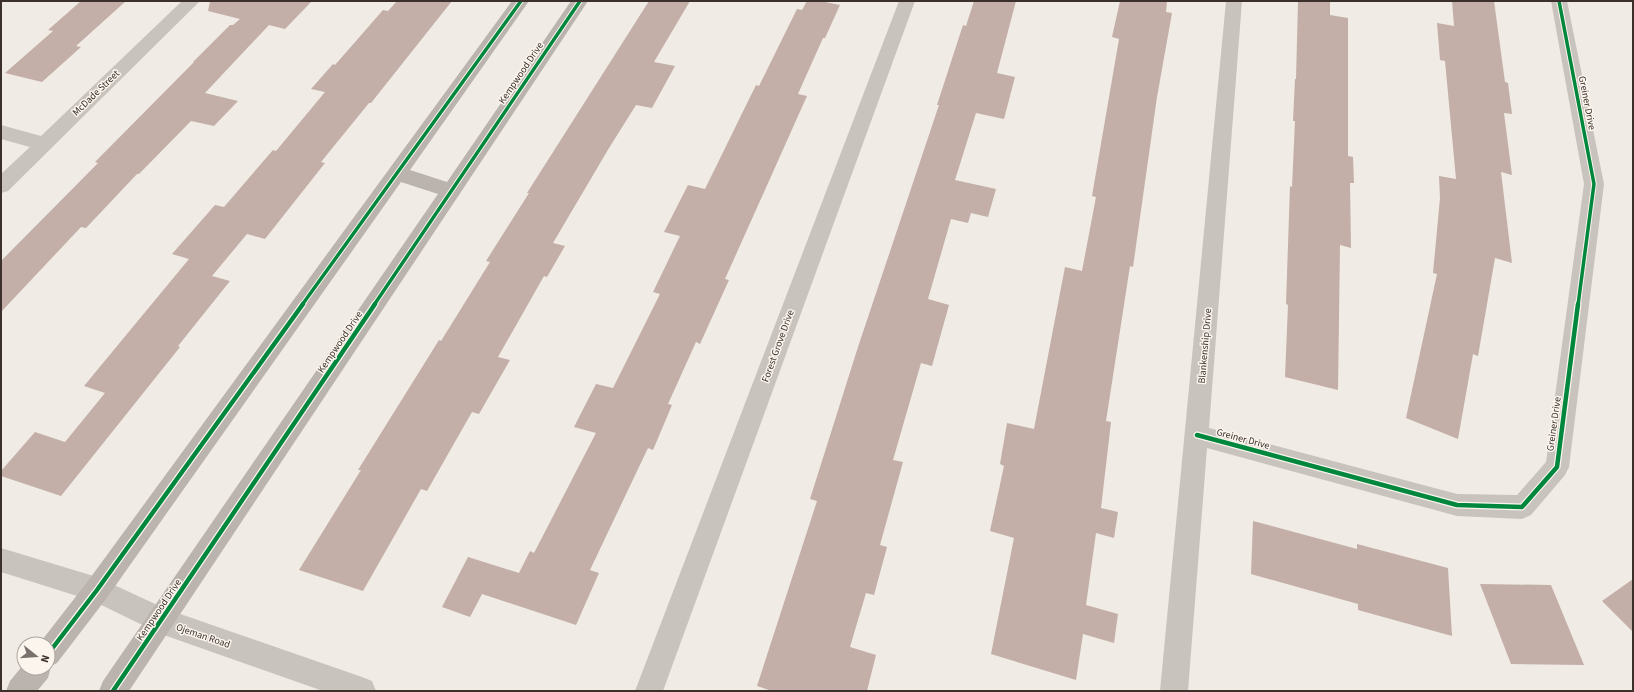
<svg xmlns="http://www.w3.org/2000/svg" width="1634" height="692" font-family="'Source Sans 3',sans-serif">
<style>
.building{fill:#c3afa7}
.lines{fill:none;stroke-linecap:round;stroke-linejoin:round}
.street{fill:#c9c3be;fill-rule:evenodd}
.secondary{fill:#bab3ae;fill-rule:evenodd}
.cycleway-far1-casing{stroke:#fbf5ee;stroke-width:5.5}
.cycleway-casing{stroke:#fbf5ee;stroke-width:7}
.cycleway-far1{stroke:#00873e;stroke-width:3.5}
.cycleway{stroke:#00873e;stroke-width:4.5}
.labels{text-anchor:middle;dominant-baseline:central;stroke-width:3;stroke-linejoin:round;paint-order:stroke}
.street-label{font-size:10px;fill:#3b302b;stroke:#fbf5ee}
</style>
<rect width="100%" height="100%" fill="#f0ebe5"/>
<path class="building" d="M81,1H126L76,46L81,47L42,82L5,73L53,31L48,30Z
M210,1H312L285,29L269,25L205,93L238,101L214,126L191,121L139,174H137L86,228L81,227L1,312V261L98,163L95,162L194,62H193L230,25H233L240,19L208,11Z
M397,1H452L371,103H369L321,162L325,163L265,239L247,234L212,276L230,281L178,346L180,347L61,496L1,476V471L35,432L65,442L105,393L84,386L189,259L172,254L215,205L224,207L273,150L276,151L325,92L311,89L333,64L335,65L383,10L388,11Z
M649,1H690L654,62L675,66L652,108L636,105L609,148L553,243L565,246L547,277L544,276L498,357L510,360L479,414L472,412L427,491L421,489L363,591L299,570L361,470H358L439,340L441,341L490,262L486,261L529,193H527Z
M807,1H820L840,5L825,38H823L798,94L807,96L725,279L729,280L700,344L696,342L668,404L672,405L653,450L648,448L590,570L599,573L576,625L482,594L470,617L442,607L468,557L519,573L530,551L534,553L596,433L574,427L596,384L613,388L660,294L653,292L680,236L664,232L688,185L705,189L756,85L759,86L797,9L802,10Z
M974,1H1016L997,73L1015,77L1004,119L976,113L955,180L996,189L988,217L971,213L968,223L951,219L928,299L949,305L932,366L921,363L893,460L903,462L880,545L887,547L874,595L866,593L850,647L876,655L867,691H772L757,686L817,501L810,499L858,347L939,105H937L963,25L966,26Z
M1120,1H1167L1166,12L1172,13L1157,97L1133,267L1130,266L1106,421L1111,422L1101,508L1118,512L1114,538L1096,533L1086,605L1118,614L1114,643L1083,634L1076,680L991,654L1014,538L990,531L1004,466L1000,464L1007,423L1034,429L1065,267L1082,271L1096,197L1092,196L1119,39L1112,37Z
M1298,1H1330V15L1348,18V156L1353,157L1354,183H1350L1351,248L1340,245L1338,390L1285,377L1288,305L1286,304L1290,186L1292,187L1295,121H1293L1295,79H1296Z
M1452,1H1494L1505,82L1508,83L1512,114L1504,113L1512,175L1501,172L1512,263L1495,258L1478,356L1473,354L1458,439L1406,418L1437,274L1433,273L1440,198L1439,176L1456,179L1445,61L1440,60L1437,23L1454,26Z
M1253,521L1357,549V544L1448,568L1452,636L1358,610V604L1251,574Z
M1633,579V632L1602,601Z
M1480,584L1551,585L1584,665L1511,664Z"/>
<g class="lines">
<path class="street" d="M182,1H200L8,191L1,193V174L30,147L1,139V125L41,136Z
M899,1H915L663,691H635Z
M1226,1H1242L1209,428L1457,494L1517,495L1546,462L1584,184L1551,1H1567L1604,184L1569,467L1565,475L1531,515L1522,519L1457,516L1207,448L1188,691H1160Z
M1,548L97,577L166,609L362,677L372,681L376,691H323L161,634L93,601L1,572Z"/>
<path class="secondary" d="M512,1H529L410,170L447,182L571,1H588L129,691H99L103,681L438,194L401,182L106,599L57,663L51,666L48,678L37,691H6L10,681L24,664V668H48V644H39L88,581Z"/>
<defs>
<path id="cycleway-far1" d="M1559,1L1594,184L1578,305
M302,305L521,1
M374,305L580,1"/>
<path id="cycleway" d="M1197,435L1457,505L1522,507L1557,467L1578,304
M48,654L97,590L303,304
M113,691L375,304"/>
</defs>
<use href="#cycleway-far1" class="cycleway-far1-casing"/>
<use href="#cycleway" class="cycleway-casing"/>
<use href="#cycleway-far1" class="cycleway-far1"/>
<use href="#cycleway" class="cycleway"/>
</g>
<g class="labels">
<g class="street-label">
<text transform="translate(521 73) rotate(-56)">Kempwood Drive</text>
<text transform="translate(96 93) rotate(-44)">McDade Street</text>
<text transform="translate(1587 103) rotate(79)">Greiner Drive</text>
<text transform="translate(340 342) rotate(-56)">Kempwood Drive</text>
<text transform="translate(778 346) rotate(-70)">Forest Grove Drive</text>
<text transform="translate(1205 346) rotate(-85)">Blankenship Drive</text>
<text transform="translate(1554 424) rotate(-82)">Greiner Drive</text>
<text transform="translate(1243 439) rotate(15)">Greiner Drive</text>
<text transform="translate(159 610) rotate(-56)">Kempwood Drive</text>
<text transform="translate(203 636) rotate(19)">Ojeman Road</text>
</g>
</g>
<rect width="1634" height="692" fill="none" stroke="#3b302b" stroke-width="4"/>
<g transform="translate(36 656) rotate(107)"><circle r="19" fill="#fbf5ee" stroke="#aea6a0"/>
<path d="M0-3L7 15L0 10L-7 15Z" fill="#7a716c"/>
<text y="-6" font-size="11" font-weight="bold" text-anchor="middle" fill="#3b302b">N</text>
</g>
</svg>
